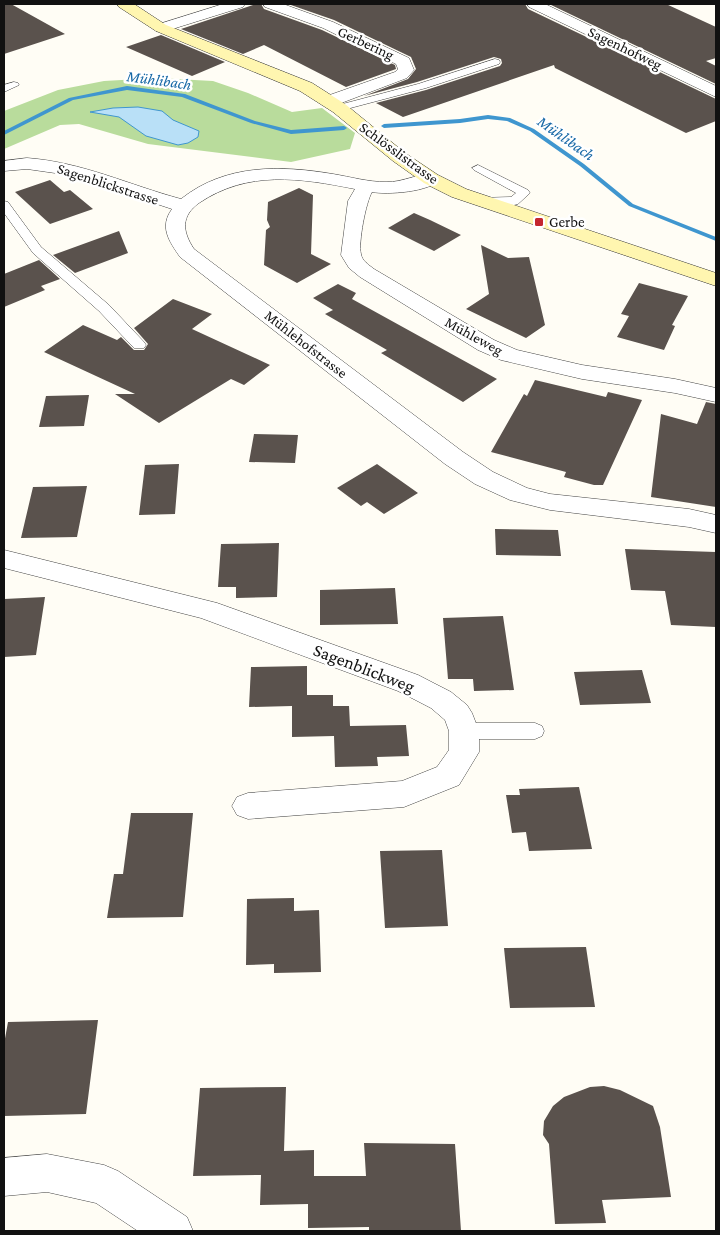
<svg xmlns="http://www.w3.org/2000/svg" width="720" height="1235" font-family="'Crimson Pro',serif">
<style>
.forest{fill:#b9dc9c}
.water{fill:#b9e0f7;stroke:#3f96cf}
.lines{fill:none;stroke-linecap:round;stroke-linejoin:round}
.stream{fill:#3f96cf;fill-rule:evenodd}
.building{fill:#5a524d}
.service-casing{stroke:#444;stroke-width:1}
.minor-casing{stroke:#444;stroke-width:1}
.secondary-casing{stroke:#333;stroke-width:1}
.service{fill:#fff;fill-rule:evenodd}
.minor{fill:#fff;fill-rule:evenodd}
.secondary{fill:#fff6b0;fill-rule:evenodd}
.poi-dot{fill:#c4262e;stroke:#fff;stroke-width:2}
.labels{text-anchor:middle;dominant-baseline:central;stroke-width:5;stroke-linejoin:round;paint-order:stroke}
.far-street-label{font-size:15px;fill:#111;stroke:#fff}
.far-poi-label{font-size:15px;fill:#111;stroke:#fff;text-anchor:start}
.far-water-label{font-size:16px;font-style:italic;fill:#1768a6;stroke:#fff}
.street-label{font-size:18px;fill:#111;stroke:#fff}
</style>
<rect width="100%" height="100%" fill="#fffdf5"/>
<path class="forest" d="M157,78L213,81L248,93L292,112L322,108L355,133L350,149L291,162L148,144L79,124L60,125L4,149V111L58,90L104,81Z"/>
<path class="water" d="M138,107L162,111L173,120L199,131L198,137L188,143L178,145L146,136L119,117L90,112L113,108Z"/>
<g class="lines">
<path class="stream" d="M127,86L185,94L255,121L291,130L344,126L347,128L344,130L291,134L251,123L182,97L127,90L73,100L4,135V131L69,98Z
M488,115L510,118L534,129L584,164L633,204L716,237V241L629,206L580,166L530,131L507,121L488,119L460,123L384,128L381,126L384,124L460,119Z"/>
</g>
<path class="building" d="M4,4H11L65,34L4,54Z
M256,4H261L264,9L322,30L395,65L396,69L346,87L264,45L243,54L181,29Z
M288,4H525L528,9L716,99V121L686,133L555,68L554,65L403,117L376,103L426,90L500,66L502,63L501,59L494,57L417,82L364,96L408,79L416,69L411,57L334,20Z
M549,4H666L716,27V58L706,61L716,66V84Z
M161,35L225,62L192,76L126,47Z
M50,180L64,192L70,190L93,209L50,224L15,192Z
M299,188L313,195L311,254L331,264L297,283L264,265L266,230L270,227L267,220L268,202Z
M414,213L430,220L461,235L434,251L388,228Z
M119,231L128,253L75,273L53,255Z
M481,245L508,258L529,257L545,325L526,338L466,309L489,294Z
M39,260L60,279L41,286L45,290L4,307V274Z
M639,283L688,296L672,325L675,326L664,350L617,337L629,316L621,314Z
M338,284L356,293L352,299L497,379L463,402L381,353L387,350L325,314L333,310L313,298Z
M173,299L212,314L192,329L270,365L244,385L231,379L159,423L115,394H135L44,352L83,325L117,340L121,337L134,350H144L148,344L134,328Z
M535,380L606,397L608,392L642,400L603,485H594L564,477L566,472L491,452L524,394L527,396Z
M89,395L84,426L39,427L46,396Z
M706,402L716,404V507L651,497L661,414L697,424Z
M254,434L298,435L295,463L249,462Z
M179,464L175,514L139,515L145,465Z
M377,464L418,493L384,514L367,502L361,506L337,488Z
M87,486L77,537L21,538L33,487Z
M495,529L558,530L561,556L496,555Z
M279,543L277,597L236,598V587H218L221,544Z
M625,549L716,552V627L671,625L665,591L631,590Z
M395,588L398,624L320,625V590Z
M45,597L36,655L4,657V599Z
M503,616L514,690L474,691L473,679H448L443,618Z
M307,666V695H333V706H349L350,726L406,725L409,756L377,757L378,766L335,767L334,736L292,737V706L249,707L251,667Z
M642,670L651,703L580,705L574,672Z
M579,787L592,849L529,851L526,832L512,833L506,795H520L519,789Z
M131,813H193L183,917L107,918L114,874H123Z
M442,850L448,926L385,928L380,851Z
M294,898V911L319,910L321,972L274,973V964L246,965L247,899Z
M586,947L595,1007L510,1008L504,948Z
M98,1020L86,1114L4,1116V1044L8,1022Z
M604,1086L620,1090L653,1106L660,1127L671,1197L602,1200L606,1223L555,1224L549,1144L543,1135L544,1121L553,1106L564,1097L590,1087Z
M286,1087L284,1151L314,1150V1176H366L364,1143L455,1144L461,1231H369V1227L308,1228V1204L260,1205L261,1175L193,1176L200,1088Z"/>
<g class="lines">
<defs>
<path id="service" d="M495,59L499,60L500,62L499,64L426,88L339,111L334,108L335,106L418,84Z
M14,82L18,83L19,85L4,92V85Z
M478,165L528,190L530,193L518,204L514,205L477,204L475,201L477,198L511,197L516,193L474,170L472,168Z
M4,201L8,202L41,247L109,305L144,342L146,345L144,348H134L99,311L33,253L4,213Z
M464,723H535L542,726L544,731L542,736L535,739H464L457,736L455,731L457,726Z"/>
<path id="minor" d="M223,4H245L243,7L166,31H156L153,28L156,25Z
M263,4H283L333,22L409,58L414,70L407,78L336,105H324L322,101L324,97L395,72L398,69L396,64L323,28L265,7Z
M527,4H545L716,86V97L529,7Z
M27,158C82,162 129,185 181,199C225,164 280,165 333,174C351,177 368,182 386,182C403,183 421,171 438,175L440,179C431,192 387,195 372,192C366,202 358,243 361,254C362,261 369,265 374,269L494,340L517,350L582,365L675,379L716,388V402L675,393L582,379L501,360L478,350L360,277L349,268L341,255L348,201L355,189C300,178 248,170 199,203C181,216 182,231 194,249L463,452L493,472L527,488L550,494L689,509L716,515V533L689,527L550,510L510,500L475,484L445,464L180,257C169,241 159,227 172,209L69,175L27,169L4,171V161Z
M4,550L217,603L418,675L451,692L467,705L472,713L479,731V752L459,785L404,807L248,819L237,815L232,806L237,797L248,793L402,781L437,767L449,750V731L445,720L431,708L398,691L201,618L4,568Z
M47,1154L104,1165L118,1171L187,1217L193,1231H138L96,1203L47,1192L4,1196V1158Z"/>
<path id="secondary" d="M117,4H134L166,25L312,83L345,104L405,153L438,175L466,189L716,273V286L452,197L424,183L393,161L333,112L300,91L156,31L119,7Z"/>
</defs>
<use href="#service" class="service-casing"/>
<use href="#minor" class="minor-casing"/>
<use href="#secondary" class="secondary-casing"/>
<use href="#service" class="service"/>
<use href="#minor" class="minor"/>
<use href="#secondary" class="secondary"/>
</g>
<rect class="poi-dot" x="534" y="217" width="10" height="10" rx="2.5"/>
<g class="labels">
<g class="far-street-label">
<text transform="translate(366 43) rotate(25)">Gerbering</text>
<text transform="translate(625 48) rotate(26)">Sagenhofweg</text>
<text transform="translate(399 153) rotate(36)">Schlösslistrasse</text>
<text transform="translate(108 184) rotate(18)">Sagenblickstrasse</text>
<text transform="translate(474 336) rotate(29)">Mühleweg</text>
<text transform="translate(306 344) rotate(38)">Mühlehofstrasse</text>
</g>
<g class="far-poi-label">
<text x="549" y="222">Gerbe</text>
</g>
<g class="far-water-label">
<text transform="translate(159 80) rotate(8)">Mühlibach</text>
<text transform="translate(566 138) rotate(35)">Mühlibach</text>
</g>
<g class="street-label">
<text transform="translate(364 668) rotate(21)">Sagenblickweg</text>
</g>
</g>
<rect width="720" height="1235" fill="none" stroke="#111111" stroke-width="10"/>
</svg>
